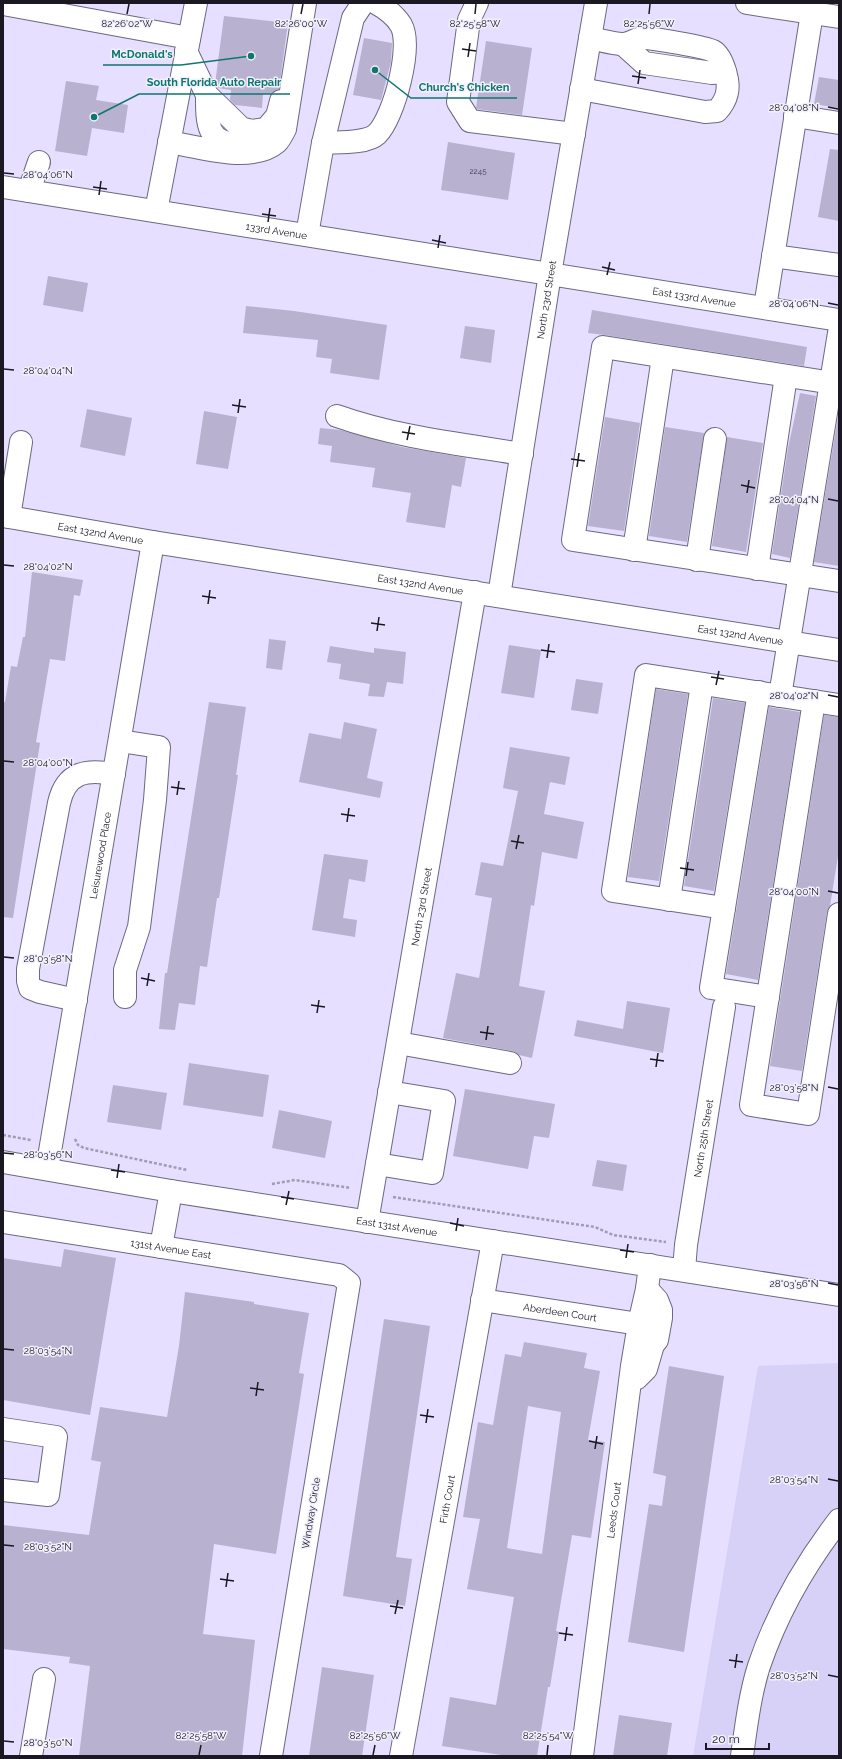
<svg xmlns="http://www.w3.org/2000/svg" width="842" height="1759" font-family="Raleway,sans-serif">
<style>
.built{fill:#d8d1f7}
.building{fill:#b8b2d0;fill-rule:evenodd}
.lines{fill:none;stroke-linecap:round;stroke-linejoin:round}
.minor-casing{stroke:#6d6883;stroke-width:24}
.major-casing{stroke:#6d6883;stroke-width:24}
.path{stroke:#a19cb4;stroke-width:2.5;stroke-dasharray:3 2;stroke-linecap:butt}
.minor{stroke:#fff;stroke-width:22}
.major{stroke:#fff;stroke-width:22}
.ticks{fill:none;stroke:#1b1823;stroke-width:1.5}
.labels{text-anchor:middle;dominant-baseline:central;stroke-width:3;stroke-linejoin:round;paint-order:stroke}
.number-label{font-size:8px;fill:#423e4e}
.street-label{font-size:10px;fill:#1b1823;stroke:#f2f0fc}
.ticks-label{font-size:10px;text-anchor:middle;fill:#1b1823;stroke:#f2f0fc;stroke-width:3;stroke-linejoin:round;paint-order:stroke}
.leader{fill:none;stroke:#0f766e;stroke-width:1.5}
.callout-dot{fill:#0f766e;stroke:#f2f0fc;stroke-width:1.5}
.callout-label{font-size:11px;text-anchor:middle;font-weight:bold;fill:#0f766e;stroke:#f2f0fc;stroke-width:3;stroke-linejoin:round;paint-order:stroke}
</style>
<rect width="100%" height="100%" fill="#e6dfff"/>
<path class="built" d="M839,1363V1756H693L758,1366Z"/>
<path class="building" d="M224,16L288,23L279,89L271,94H263L262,108L235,105L230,100L231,90L218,88L215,84Z
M364,38L392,43L391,62L381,100L353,95Z
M486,41L532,48L522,115L477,109L476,108Z
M819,77L839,80V108L814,104Z
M66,81L99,86L96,100L128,105L124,133L92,128L87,156L55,151Z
M448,142L515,153L508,200L441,190Z
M830,149L839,150V221L818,217Z
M48,276L88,283L83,312L43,305Z
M246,306L294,311L387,325L379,380L330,373L332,359L316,357L318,340L243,333Z
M592,310L807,347L804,366L605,335L588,333Z
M465,326L495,330L491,363L460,358Z
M800,393L816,396L790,558L772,554L788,448Z
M87,409L132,418L125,456L80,447Z
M204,411L237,417L228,469L196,464Z
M839,411V566L814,562Z
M605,417L640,423L624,531L588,526Z
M665,427L704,433L687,542L649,536Z
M320,428L340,430L402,447L466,458L461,487L452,485L445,528L406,522L411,493L372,487L375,468L330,462L332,446L318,444Z
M727,437L763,443L746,552L712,546Z
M32,572L83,580L80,596L74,595L65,661L50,659L36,742L40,743L13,918L3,917V702H5L11,666L17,667L23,637H25Z
M269,639L286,641L282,670L266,668Z
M509,645L541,650L534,698L501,693Z
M330,646L374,653V648L406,652L403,684L387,682L384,697L368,696L370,684L339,679L341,664L327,662Z
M576,679L603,683L598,714L571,710Z
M656,689L688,694L659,881L628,877Z
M713,698L745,703L714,891L684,886Z
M209,702L246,707L236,775H238L219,898H217L207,967L200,966L195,1005L179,1003L175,1030L159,1029L165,973H167Z
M769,707L800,712L758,980L726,974Z
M824,715L839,717V850L830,906L827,912L802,1071L770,1066Z
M344,722L377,729L367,778L383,782L380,798L299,782L309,733L341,739Z
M510,747L570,757L565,785L550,782L544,814L584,822L577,859L542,852L534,906L531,905L519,986L545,991L532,1058L519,1055L512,1051L443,1038L456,973L479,978L492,898L475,895L481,862L503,866L518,791L503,788Z
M324,854L368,860L365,882L349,879L343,918L357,920L355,937L312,930Z
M627,1001L670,1008L663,1053L574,1036L577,1020L623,1029Z
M189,1063L269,1075L263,1117L183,1105Z
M113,1085L167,1093L161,1130L107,1122Z
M465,1089L555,1104L549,1138L534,1136L528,1169L453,1156Z
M279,1110L332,1121L325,1158L272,1148Z
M597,1160L627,1165L623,1191L592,1186Z
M64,1249L116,1258L90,1415L3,1400V1258L61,1267Z
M185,1292L254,1302V1304L309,1313L299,1373L304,1374L276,1554L214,1544L203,1634L255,1640L242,1756H79L90,1666L69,1663L70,1657L3,1649V1525L89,1535L101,1462L91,1460L100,1407L167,1417L179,1346Z
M384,1319L430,1326L396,1557L412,1559L405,1606L343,1596Z
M524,1342L587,1353L584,1368L600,1371L588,1440L605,1442L591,1538L572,1535L556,1631L559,1632L550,1687H548L537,1756H508L442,1746L450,1697L496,1705L514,1597L467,1589L480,1519L463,1517L478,1422L493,1425L505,1354L521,1357ZM528,1406L561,1412L542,1554L507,1548Z
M669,1366L724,1376L684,1652L628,1642L649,1504L662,1506L666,1476L653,1473Z
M322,1667L374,1675L362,1756H309Z
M619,1715L672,1723L667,1756H613Z"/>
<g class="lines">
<defs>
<g id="minor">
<path d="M477,3L469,20L458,102L470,121L574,134"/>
<path d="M3,4L189,38"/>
<path d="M624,45L644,63L712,73L725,72"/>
<path d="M186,51L207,95L241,128L252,131L266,129L277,116L281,101"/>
<path d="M581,89L705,112L717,111C727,100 730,89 726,75C724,67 720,55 713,51C705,47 653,38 643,38C637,38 630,44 623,44C613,44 600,40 590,38"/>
<path d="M207,95C207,121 206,146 240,143"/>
<path d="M795,116L839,123"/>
<path d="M169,142C200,147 251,164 277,142C280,139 283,133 285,129L305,3"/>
<path d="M323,143C337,142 366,144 377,134C394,117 413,46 401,25C395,15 385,8 376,3"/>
<path id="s1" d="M3,187L839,320"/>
<path d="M29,191L39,162"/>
<path d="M156,211L196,3"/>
<path d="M307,235L323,143L353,18L363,3"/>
<path d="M773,256L839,265"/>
<path d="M765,307L812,13"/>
<path d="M839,384L603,347L573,540L839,581"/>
<path d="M337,416C396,437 460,444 522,454"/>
<path id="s2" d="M3,516L153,542L839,650"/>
<path d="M9,517L21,442"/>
<path d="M634,550L663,357"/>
<path d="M697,560L715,439"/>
<path d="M757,569L786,376"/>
<path id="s3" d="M499,596L550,274L596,3"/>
<path d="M759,692L711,988L768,997"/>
<path d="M780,696L839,333"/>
<path d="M814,701L751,1105L808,1114L839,914"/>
<path d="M120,741L159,747L155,800L139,927L125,970V997"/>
<path d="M669,900L702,684"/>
<path d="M724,908L613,891L646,675L839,705"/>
<path d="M76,1000L40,992L30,988L28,981V969L59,803C66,772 86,769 114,774"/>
<path d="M398,1043L510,1063"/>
<path id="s4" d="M3,1162L171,1191L839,1295"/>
<path d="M377,1164L432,1173L444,1101L389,1092"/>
<path id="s5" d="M47,1169L153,542"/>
<path id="s6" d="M3,1222L339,1275L349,1283L271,1756"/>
<path id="s7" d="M367,1222L475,592"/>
<path d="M161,1247L171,1191"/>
<path id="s8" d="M684,1270L686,1245L724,1007"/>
<path id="s9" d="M482,1300L639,1324"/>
<path d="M637,1378L646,1369L653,1345L657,1340L661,1318V1310L657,1300L647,1289"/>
<path d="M3,1429L56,1437L48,1495L3,1490"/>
<path d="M31,1756L44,1679"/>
<path id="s10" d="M401,1756L493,1241"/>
<path id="s11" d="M582,1756L632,1366L639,1324L647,1289L650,1265"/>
<path d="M742,1756C746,1727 750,1694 759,1666C777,1613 805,1564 839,1520"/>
</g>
<path id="major" d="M747,3L839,17"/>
</defs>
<use href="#minor" class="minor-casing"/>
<use href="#major" class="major-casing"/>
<path class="path" d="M3,1135L31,1140
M75,1139L78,1145L84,1148L187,1170
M272,1184L295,1180L351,1188
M393,1197L595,1227L613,1235L666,1242"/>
<use href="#minor" class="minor"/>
<use href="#major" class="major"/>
</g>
<path class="ticks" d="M127,14L129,4M301,14L303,4M475,14L476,4M649,14L650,4M462,49L476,51M468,57L470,43M632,76L646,78M638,84L640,70M828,107L838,109M4,173L14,174M93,187L107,189M99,195L101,181M262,214L276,216M268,222L270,208M432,240L446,243M438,248L440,235M602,267L615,270M607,275L610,262M828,303L838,305M4,369L14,370M232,405L246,407M238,413L240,399M402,432L415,434M407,440L410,426M571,459L585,461M577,467L579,453M741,485L755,488M747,493L749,480M828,499L838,501M4,565L14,566M202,596L216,598M208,604L210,590M371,623L385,625M377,631L379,617M541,650L555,652M547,658L549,644M711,677L724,679M716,685L719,671M828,695L838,697M4,761L14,762M171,787L185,789M177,795L179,781M341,814L355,816M347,822L349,808M511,841L524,843M516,849L519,835M680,868L694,870M686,876L688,862M828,891L838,893M4,957L14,958M141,978L155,981M147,986L149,973M311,1005L325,1007M317,1013L319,1000M480,1032L494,1034M486,1040L488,1026M650,1059L664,1061M656,1067L658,1053M828,1087L838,1089M4,1153L14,1154M111,1170L125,1172M117,1178L119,1164M281,1197L294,1199M286,1205L289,1191M450,1223L464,1226M456,1231L458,1218M620,1250L634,1252M626,1258L628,1244M828,1283L838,1285M4,1349L14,1350M250,1388L264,1390M256,1396L258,1382M420,1415L434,1417M426,1423L428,1409M589,1441L603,1444M595,1449L597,1436M828,1479L838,1481M4,1545L14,1546M220,1579L234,1581M226,1587L228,1573M390,1606L403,1608M395,1614L398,1600M559,1633L573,1635M565,1641L567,1627M729,1660L743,1662M735,1668L737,1654M828,1675L838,1677M4,1741L14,1742M199,1755L201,1745M373,1755L375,1745M547,1755L548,1745"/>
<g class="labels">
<g class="number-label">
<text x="478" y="171">2245</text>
</g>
<g class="street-label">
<text stroke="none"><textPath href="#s1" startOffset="277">133rd Avenue</textPath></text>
<text stroke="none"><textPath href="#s1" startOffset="700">East 133rd Avenue</textPath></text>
<text stroke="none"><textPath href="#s3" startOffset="300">North 23rd Street</textPath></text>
<text stroke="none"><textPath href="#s2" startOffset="99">East 132nd Avenue</textPath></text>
<text stroke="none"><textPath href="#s2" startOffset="423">East 132nd Avenue</textPath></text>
<text stroke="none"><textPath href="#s2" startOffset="747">East 132nd Avenue</textPath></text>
<text stroke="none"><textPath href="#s5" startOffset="318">Leisurewood Place</textPath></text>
<text stroke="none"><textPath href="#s7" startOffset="320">North 23rd Street</textPath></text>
<text stroke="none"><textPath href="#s8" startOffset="133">North 25th Street</textPath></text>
<text stroke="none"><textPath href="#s4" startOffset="399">East 131st Avenue</textPath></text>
<text stroke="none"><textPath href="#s6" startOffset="170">131st Avenue East</textPath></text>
<text stroke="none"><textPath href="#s9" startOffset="79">Aberdeen Court</textPath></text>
<text stroke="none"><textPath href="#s10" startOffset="261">Firth Court</textPath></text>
<text stroke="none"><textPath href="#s11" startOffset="248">Leeds Court</textPath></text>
<text transform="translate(311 1513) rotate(-81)">Windway Circle</text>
</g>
</g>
<g class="ticks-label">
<text x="127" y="27">82°26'02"W</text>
<text x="301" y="27">82°26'00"W</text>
<text x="475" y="27">82°25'58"W</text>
<text x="649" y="27">82°25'56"W</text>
<text x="794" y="111">28°04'08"N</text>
<text x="48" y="178">28°04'06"N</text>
<text x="794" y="307">28°04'06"N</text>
<text x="48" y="374">28°04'04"N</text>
<text x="794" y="503">28°04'04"N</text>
<text x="48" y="570">28°04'02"N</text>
<text x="794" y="699">28°04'02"N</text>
<text x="48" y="766">28°04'00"N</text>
<text x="794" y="895">28°04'00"N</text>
<text x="48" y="962">28°03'58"N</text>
<text x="794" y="1091">28°03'58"N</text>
<text x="48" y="1158">28°03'56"N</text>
<text x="794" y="1287">28°03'56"N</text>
<text x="48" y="1354">28°03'54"N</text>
<text x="794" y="1483">28°03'54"N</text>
<text x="48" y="1550">28°03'52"N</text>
<text x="794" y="1679">28°03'52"N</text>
<text x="201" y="1739">82°25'58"W</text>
<text x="375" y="1739">82°25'56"W</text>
<text x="548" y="1739">82°25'54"W</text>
<text x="48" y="1746">28°03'50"N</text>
</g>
<path class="leader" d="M251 56L181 65H103M94 117L139 94H290M375 70L411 98H517"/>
<g class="callout-dot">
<circle cx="251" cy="56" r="4"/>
<circle cx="94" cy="117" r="4"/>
<circle cx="375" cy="70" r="4"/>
</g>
<g class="callout-label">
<text x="142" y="58">McDonald's</text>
<text x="214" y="86">South Florida Auto Repair</text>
<text x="464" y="91">Church's Chicken</text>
</g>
<rect width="842" height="1759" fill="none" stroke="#1b1823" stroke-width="8"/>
<path d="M706 1743v6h63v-6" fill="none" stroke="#1b1823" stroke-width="2"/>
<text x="712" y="1743" font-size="12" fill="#1b1823" stroke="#f2f0fc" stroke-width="3" paint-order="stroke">20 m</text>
</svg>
